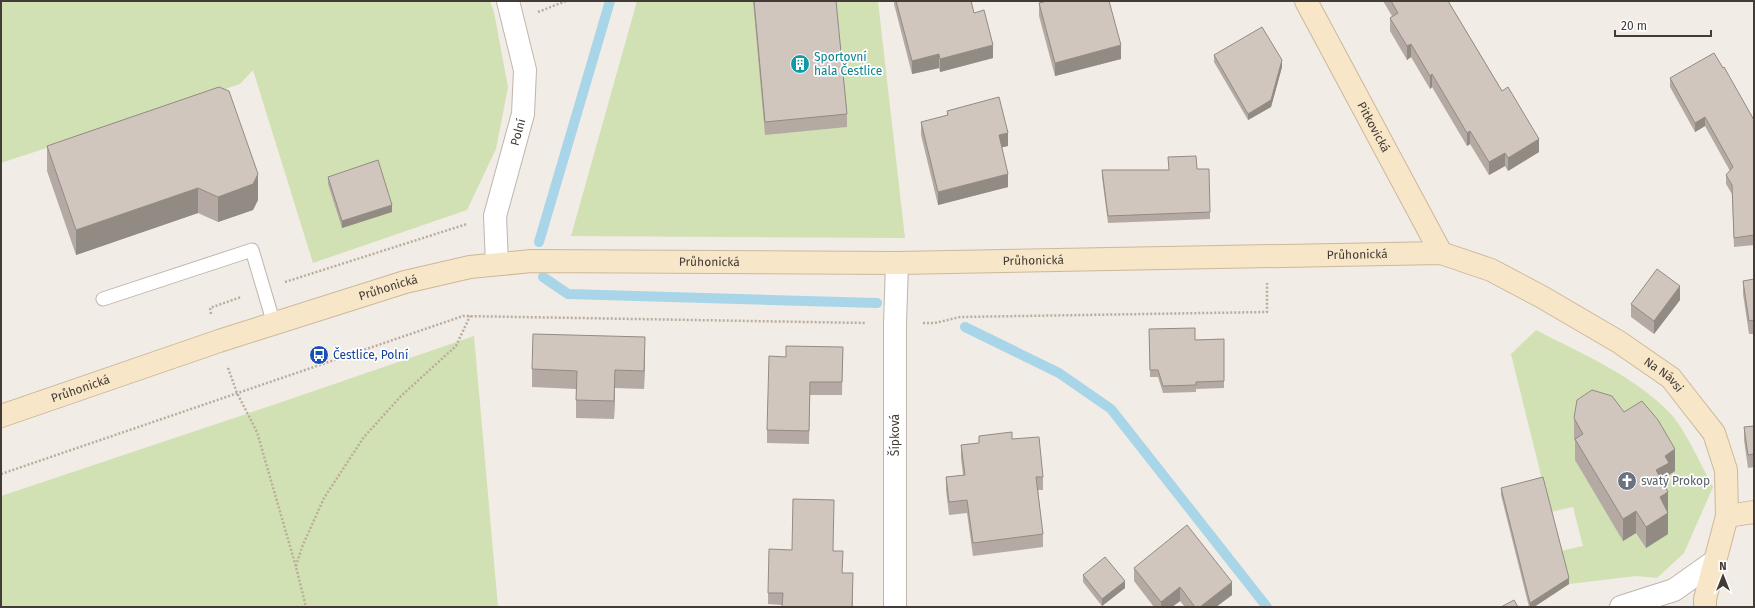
<svg xmlns="http://www.w3.org/2000/svg" width="1755" height="608" font-family="'Fira Sans',sans-serif">
<style>
.green{fill:#d2e1b3}
.lines{fill:none;stroke-linecap:round;stroke-linejoin:round}
.stream{stroke:#a8d6e8;stroke-width:10}
.lane-casing{stroke:#beb5ad;stroke-width:15}
.street-casing{stroke:#beb5ad;stroke-width:24}
.secondary-casing{stroke:#ccb89a;stroke-width:24}
.path{stroke:#bbac9c;stroke-width:2.5;stroke-dasharray:2 2;stroke-linecap:butt}
.lane{stroke:#fff;stroke-width:13}
.street{stroke:#fff;stroke-width:22}
.secondary{stroke:#f8e6c8;stroke-width:22}
.wall{fill:#b4aaa3}
.shaded-wall{fill:#928b84}
.building{fill:#d1c6bd;stroke:#928b84}
.labels{text-anchor:middle;dominant-baseline:central;stroke-width:3.5;stroke-linejoin:round;paint-order:stroke}
.culture-label{font-size:12px;fill:#0d838f;stroke:#fff;text-anchor:start}
.street-label{font-size:12px;fill:#433c36;stroke:#fff}
.transit-label{font-size:12px;fill:#164399;stroke:#fff;text-anchor:start}
.worship-label{font-size:12px;fill:#5b616d;stroke:#fff;text-anchor:start}
</style>
<rect width="100%" height="100%" fill="#f1ece6"/>
<path class="green" d="M1,1H490L494,12L508,87L496,149L467,210L313,263L253,70L240,84L1,163Z
M637,1H878L905,238L571,236Z
M1536,330C1582,354 1633,375 1670,413C1685,429 1702,467 1713,487L1684,553L1657,578L1636,576L1569,584L1560,551L1583,546L1573,507L1550,512L1511,354Z
M474,336L498,607H1V496L273,405Z"/>
<g class="lines">
<path class="stream" d="M539,242L610,1
M543,277L568,294L877,303
M965,327L1059,373L1111,409L1267,607"/>
<defs>
<path id="lane" d="M103,299L252,250L274,324"/>
<g id="street">
<path id="s1" d="M497,264L495,216L523,114L525,70L508,1"/>
<path d="M895,607V324L897,263"/>
<path d="M1621,607L1674,590L1715,561"/>
</g>
<g id="secondary">
<path id="s2" d="M1306,1L1441,253"/>
<path id="s3" d="M1,416L219,341L405,282L470,267L532,261L897,263L1441,253L1491,270L1542,297L1619,342L1671,378L1692,405L1714,433L1726,470L1727,516L1705,599V607"/>
<path d="M1727,516L1754,512"/>
</g>
</defs>
<use href="#lane" class="lane-casing"/>
<use href="#street" class="street-casing"/>
<use href="#secondary" class="secondary-casing"/>
<path class="path" d="M538,12L566,1
M285,282L467,224
M211,314L210,308L241,297
M923,323H935L960,317L1267,312V283
M228,368L237,393L257,432L296,567L306,607
M1,474L463,316L866,323
M296,566L302,547L324,498L364,437L401,396L456,346L470,316"/>
<use href="#lane" class="lane"/>
<use href="#street" class="street"/>
<use href="#secondary" class="secondary"/>
</g>
<path class="wall" d="M753,1H836L847,114V127L765,135Z
M894,1H971L974,13L993,58L940,72L939,68L912,74L894,4Z
M1383,1H1448L1539,152L1508,171L1505,166L1489,175L1470,144L1467,146L1432,87L1430,89L1411,57L1407,60L1390,31V18L1392,16Z
M1039,3L1121,59L1055,76L1039,16Z
M1214,55L1282,67L1271,107L1248,120L1214,62Z
M1670,78L1754,120V245L1734,247L1732,194L1726,184V175L1730,171L1705,126L1695,132L1670,87Z
M947,111L1008,146L1002,147L1008,187L938,205L921,135V122L947,116Z
M47,146L258,200L253,210L218,222L198,213L76,255L47,171Z
M1197,169L1210,212V219L1108,223L1102,177V170H1168Z
M328,177L392,212L342,228L328,184Z
M1754,279V334H1749L1743,294V281Z
M1680,300L1654,334L1631,317V304Z
M1149,329L1195,340L1224,339V388L1196,389V392L1163,393L1158,377H1150Z
M843,347L842,395H810L809,444L767,443V430L786,357Z
M645,355L644,389L615,388L614,419L576,418V389L532,387V369Z
M1624,412L1675,471L1669,475V485L1665,487L1668,492V534L1646,548L1636,533L1623,541L1575,460V441L1574,439V418Z
M1754,426V467L1748,468L1744,440V427Z
M979,436L1012,439L1043,477V490H1038L1043,534V547L973,556L967,513L949,515L946,490V477L963,475L961,458V445L979,443Z
M1501,488L1569,584L1534,607H1529L1501,495Z
M833,551L842,573L853,585V607H782V605L768,604V593Z
M1134,568L1232,595L1216,607H1185L1180,601L1172,607H1154L1134,581Z
M1083,575L1125,588L1102,606L1083,582Z"/>
<path class="shaded-wall" d="M1411,44V57L1407,60V46Z
M993,45V58L940,72V59Z
M1121,45V59L1055,76V63Z
M939,54V68L912,74V61Z
M1282,60V67L1271,107L1248,120V114Z
M1432,74V87L1430,89V76Z
M1705,117V126L1695,132V123Z
M1470,131V144L1467,146V133Z
M1008,133V146L999,148V135Z
M1539,139V152L1508,171V158Z
M1505,153V166L1489,175V162Z
M258,174V200L253,210L218,222V197Z
M1008,174V187L938,205V192Z
M198,188V213L76,255V230Z
M392,205V212L342,228V221Z
M1680,286V300L1654,334V321Z
M645,337V355L644,389V371Z
M615,370V388L614,419V401Z
M1675,449V471L1669,475V485L1656,492V470L1665,456Z
M1668,492V534L1646,548V527L1660,497Z
M1636,511V533L1623,541V519Z
M1569,578V584L1534,607H1530V603Z
M1125,581V588L1102,606V599Z
M1232,582V595L1216,607H1200Z
M1180,587V601L1172,607H1161V602Z"/>
<path class="building" d="M754,1H836L847,114L765,122Z
M896,1H971L974,13L984,10L993,45L940,59L939,54L912,61Z
M1047,1H1109L1121,45L1055,63L1039,3Z
M1391,1H1448L1502,91L1508,87L1539,139L1508,158L1505,153L1489,162L1470,131L1467,133L1432,74L1430,76L1411,44L1407,46L1390,18L1398,13Z
M1262,27L1282,60L1271,100L1248,114L1214,55Z
M1714,53L1723,68L1724,67L1754,120V235L1734,238L1732,185L1726,175L1733,167L1705,117L1695,123L1670,78Z
M219,87L229,91L258,174L253,184L218,197L198,188L76,230L47,146Z
M999,97L1008,133L999,135L1008,174L938,192L921,122L948,115L947,111Z
M1196,156L1197,169H1209L1210,212L1108,216L1102,170H1169L1168,157Z
M378,160L392,205L342,221L328,177Z
M1657,269L1680,286L1654,321L1631,304Z
M1754,279V320L1749,321L1743,281Z
M1195,328V340L1224,339V381L1196,382V385L1163,386L1158,370H1150L1149,329Z
M533,334L645,337L644,371L615,370L614,401L576,400L577,371L532,369Z
M786,346L843,347L842,382H810L809,431L767,430L769,356L786,357Z
M1592,390L1612,396L1624,412L1642,401L1658,420L1675,449L1665,456L1669,463L1656,470L1668,492L1660,497L1668,513L1646,527L1636,511L1623,519L1575,439L1583,434L1574,418L1577,400Z
M1754,426V454L1748,455L1744,427Z
M1012,432V439L1039,437L1043,477H1036L1043,534L973,543L967,500L949,502L946,477L965,475L961,445L979,443V436Z
M1543,477L1569,578L1530,603L1501,488Z
M793,499L834,500L833,551H843L842,573H853L852,607H782L783,593H768L769,549L792,550Z
M1187,525L1232,582L1200,607H1195L1180,587L1161,602L1134,568Z
M1105,557L1125,581L1102,599L1083,575Z
M1514,600L1518,607H1501Z"/>
<defs>
<symbol id="building-disc" viewBox="-11 -11 22 22"><circle r="9.5" fill="#0f9aa8" stroke="#fff"/><path d="M-4-6H4V6H1V3H-1V6H-4ZM-2.5-4.3h1.7v1.8h-1.7ZM.8-4.3h1.7v1.8H.8ZM-2.5-1h1.7V.8h-1.7ZM.8-1h1.7V.8H.8Z" fill="#fff"/></symbol>
<symbol id="bus-disc" viewBox="-11 -11 22 22"><circle r="9.5" fill="#1a4fb4" stroke="#fff"/><path d="M-5-6H5V4H4V6H2V4H-2V6H-4V4H-5ZM-3.5-4V0h7V-4ZM-3.5 1.2v1.5H-2V1.2ZM2 1.2v1.5H3.5V1.2Z" fill="#fff"/></symbol>
<symbol id="church-disc" viewBox="-11 -11 22 22"><circle r="9.5" fill="#6b7280" stroke="#fff"/><path d="M-1.2-6h2.4v3.5h3.3v2.4h-3.3V6h-2.4V-.1h-3.3v-2.4h3.3Z" fill="#fff"/></symbol>
</defs>
<g fill-rule="evenodd">
<use href="#building-disc" x="789" y="53" width="22" height="22"/>
<use href="#bus-disc" x="308" y="344" width="22" height="22"/>
<use href="#church-disc" x="1616" y="470" width="22" height="22"/>
</g>
<g class="labels">
<g class="culture-label">
<text x="814" y="57">Sportovní<tspan x="814" dy="14">hala Čestlice</tspan></text>
</g>
<g class="street-label">
<text stroke="none"><textPath href="#s2" startOffset="143">Pitkovická</textPath></text>
<text stroke="none"><textPath href="#s1" startOffset="135">Polní</textPath></text>
<text stroke="none"><textPath href="#s3" startOffset="1380">Průhonická</textPath></text>
<text stroke="none"><textPath href="#s3" startOffset="1056">Průhonická</textPath></text>
<text stroke="none"><textPath href="#s3" startOffset="732">Průhonická</textPath></text>
<text stroke="none"><textPath href="#s3" startOffset="408">Průhonická</textPath></text>
<text stroke="none"><textPath href="#s3" startOffset="1719">Na Návsi</textPath></text>
<text stroke="none"><textPath href="#s3" startOffset="84">Průhonická</textPath></text>
<text transform="translate(895 435) rotate(-90)">Šípková</text>
</g>
<g class="transit-label">
<text x="333" y="355">Čestlice, Polní</text>
</g>
<g class="worship-label">
<text x="1641" y="481">svatý Prokop</text>
</g>
</g>
<rect width="1755" height="608" fill="none" stroke="#433c36" stroke-width="4"/>
<g transform="translate(1723 576)" stroke="#ffffff" stroke-width="3" paint-order="stroke">
<path d="M0-3L7 15L0 10L-7 15Z" fill="#433c36"/>
<text y="-6" font-size="11" font-weight="bold" text-anchor="middle" fill="#433c36">N</text>
</g>
<path d="M1615 30v6h96v-6" fill="none" stroke="#433c36" stroke-width="2"/>
<text x="1621" y="30" font-size="12" fill="#433c36" stroke="#ffffff" stroke-width="3" paint-order="stroke">20 m</text>
</svg>
